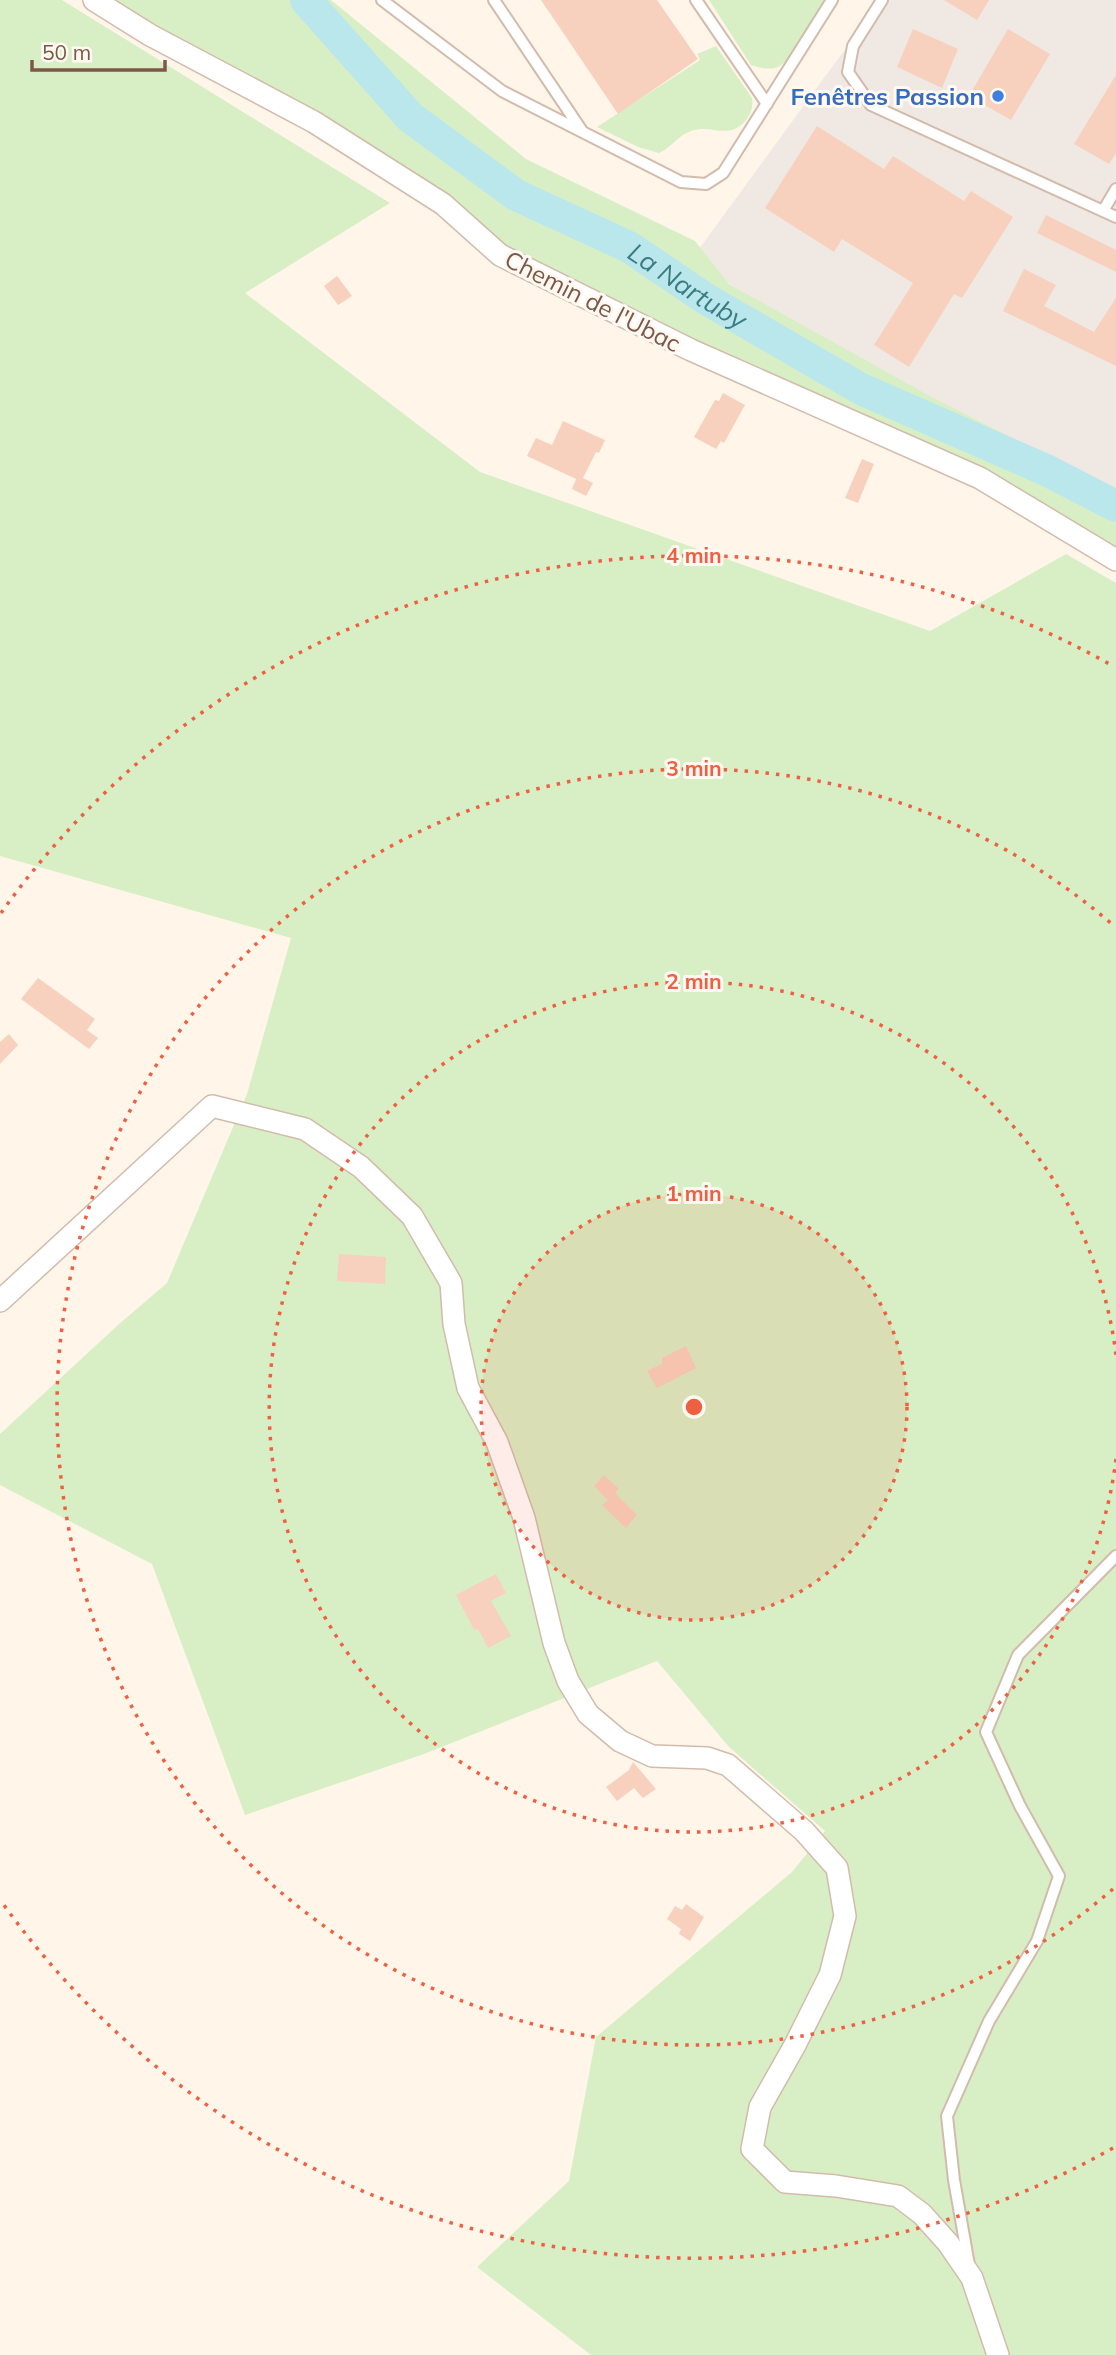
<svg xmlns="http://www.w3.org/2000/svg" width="1116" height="2355" font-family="Mulish,sans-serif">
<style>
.industrial{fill:#f0e8e2}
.green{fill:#d8efc5}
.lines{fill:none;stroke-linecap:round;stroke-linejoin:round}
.river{stroke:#bae7ec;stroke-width:32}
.building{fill:#f7d1bd}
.lane-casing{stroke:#d3bbac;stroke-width:14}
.street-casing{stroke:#d3bbac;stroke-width:24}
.lane{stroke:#fff;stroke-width:10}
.street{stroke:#fff;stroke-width:21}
.ring{fill:none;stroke:#ef5f42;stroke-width:3.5;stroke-dasharray:3.5 7}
.shop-dot{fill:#3f7fe0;stroke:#fff9f2;stroke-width:2.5}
.labels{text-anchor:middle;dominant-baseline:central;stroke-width:6;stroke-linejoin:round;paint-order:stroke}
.shop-label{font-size:24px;font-weight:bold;fill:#366cbe;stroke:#fff9f2;text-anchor:end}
.street-label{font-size:24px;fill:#7d5848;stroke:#fff9f2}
.water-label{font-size:26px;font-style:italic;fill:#3a7c84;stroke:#fff9f2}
.centre{fill:#ef5f42;stroke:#fff9f2;stroke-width:3.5}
.ring-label{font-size:21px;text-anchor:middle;font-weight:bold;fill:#ef5f42;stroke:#fff9f2;stroke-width:6;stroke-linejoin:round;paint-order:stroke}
</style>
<rect width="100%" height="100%" fill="#fff5e9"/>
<path class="industrial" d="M881,0H1116V492L912,396L691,260Z"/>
<path class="green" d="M0,0H62L390,203L245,293L480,472L930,631L1066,554L1116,583V2355H591L477,2267L569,2181L596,2037L792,1872L825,1831L729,1747L657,1661L424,1754L245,1815L152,1564L0,1485V1434L118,1325L167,1283L247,1094L291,938L0,856Z
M94,0H331L526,159L695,241L729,284L928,395L1116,491V560L987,481L509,251Z
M709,0H826C817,14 791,62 778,67C770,70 759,68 751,65Z
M716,46L752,98C753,106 752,112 747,119C728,142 714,123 691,131C678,135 671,148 659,153L638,147L597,127L700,60L697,54Z"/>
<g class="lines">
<path class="river" id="s1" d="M306,0L410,117L516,195L629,247L706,299L861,389L1046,470L1116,506"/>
</g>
<path class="building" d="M541,0H657L698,59L618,114Z
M944,0H989L977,20Z
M913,29L958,49L942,88L897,67Z
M1008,29L1050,54L1011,120L969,96Z
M1116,75V153L1109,164L1074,144Z
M817,126L884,169L893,156L964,201L971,191L1013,217L962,298L954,294L909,367L874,345L913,283L842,239L834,252L765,208Z
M1046,215L1116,250V272L1037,233Z
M1024,269L1056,285L1044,306L1094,332L1116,298V366L1003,311Z
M337,276L352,296L338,305L324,286Z
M723,393L745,405L724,443L721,441L716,449L694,437L715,400L719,401Z
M563,421L605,440L599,453L596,452L583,478L593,483L586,496L572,489L576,479L527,456L536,438L552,445Z
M862,459L874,464L858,503L845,498Z
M38,978L95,1019L87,1030L98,1038L89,1049L21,999Z
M9,1034L18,1045L0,1064V1042Z
M339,1254L386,1257L385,1284L337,1281Z
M686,1346L696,1368L657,1388L647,1371L662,1364V1358Z
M604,1475L619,1489L615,1493L637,1515L626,1528L602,1505L608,1500L594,1486Z
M496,1574L506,1593L491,1601L511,1636L488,1648L478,1629L474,1630L456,1595Z
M633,1762L656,1789L643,1798L634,1788L617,1801L606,1787L629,1770Z
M686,1904L704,1917L690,1941L679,1934L681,1929L667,1919L675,1906L682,1910Z"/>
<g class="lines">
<defs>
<path id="lane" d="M382,0L502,91L681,182L706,184L723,173L832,0
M494,0L582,131
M696,0L767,104
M882,0L853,46L848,72L871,105L1116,217
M1103,211L1116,189
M969,2265L954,2180L947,2116L989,2021L1037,1941L1059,1876L1020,1806L986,1732L1018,1655L1116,1556"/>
<path id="street" d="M94,0L150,35L314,122L443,204L500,255L691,350L980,478L1116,560
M0,1301L212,1106L305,1129L361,1167L412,1216L451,1283L454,1324L468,1388L497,1442L524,1518L554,1643L568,1681L588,1714L620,1741L652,1756L707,1758L728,1765L804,1831L837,1868L845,1916L830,1975L795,2045L760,2107L752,2149L785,2182L836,2186L898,2196L922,2214L948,2243L972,2278L998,2355"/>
</defs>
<use href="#lane" class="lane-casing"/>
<use href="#street" class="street-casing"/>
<use href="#lane" class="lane"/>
<use href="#street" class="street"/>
</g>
<circle cx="694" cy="1407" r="213" fill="#ef5f42" fill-opacity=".12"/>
<g class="ring">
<circle cx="694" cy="1407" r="213"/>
<path d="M1116 1459A425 425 0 1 1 1116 1355"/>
<path d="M1113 1889A638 638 0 1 1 1113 925"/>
<path d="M1113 2148A851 851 0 0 1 1 1901M1 913A851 851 0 0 1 1113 666"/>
</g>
<circle class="shop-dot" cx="998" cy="96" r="7"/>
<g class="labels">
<g class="shop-label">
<text x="984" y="96">Fenêtres Passion</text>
</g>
<g class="street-label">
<text transform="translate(593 301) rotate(27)">Chemin de l'Ubac</text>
</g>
<g class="water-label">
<text stroke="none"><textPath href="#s1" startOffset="483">La Nartuby</textPath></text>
</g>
</g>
<circle cx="694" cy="1407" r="10" class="centre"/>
<g class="ring-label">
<text x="694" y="563">4 min</text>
<text x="694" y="776">3 min</text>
<text x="694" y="989">2 min</text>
<text x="694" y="1201">1 min</text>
</g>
<path d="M32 60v10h133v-10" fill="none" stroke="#7d5848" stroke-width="3.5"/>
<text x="42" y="60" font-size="21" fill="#7d5848" stroke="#fff9f2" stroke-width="5" paint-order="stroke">50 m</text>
</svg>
